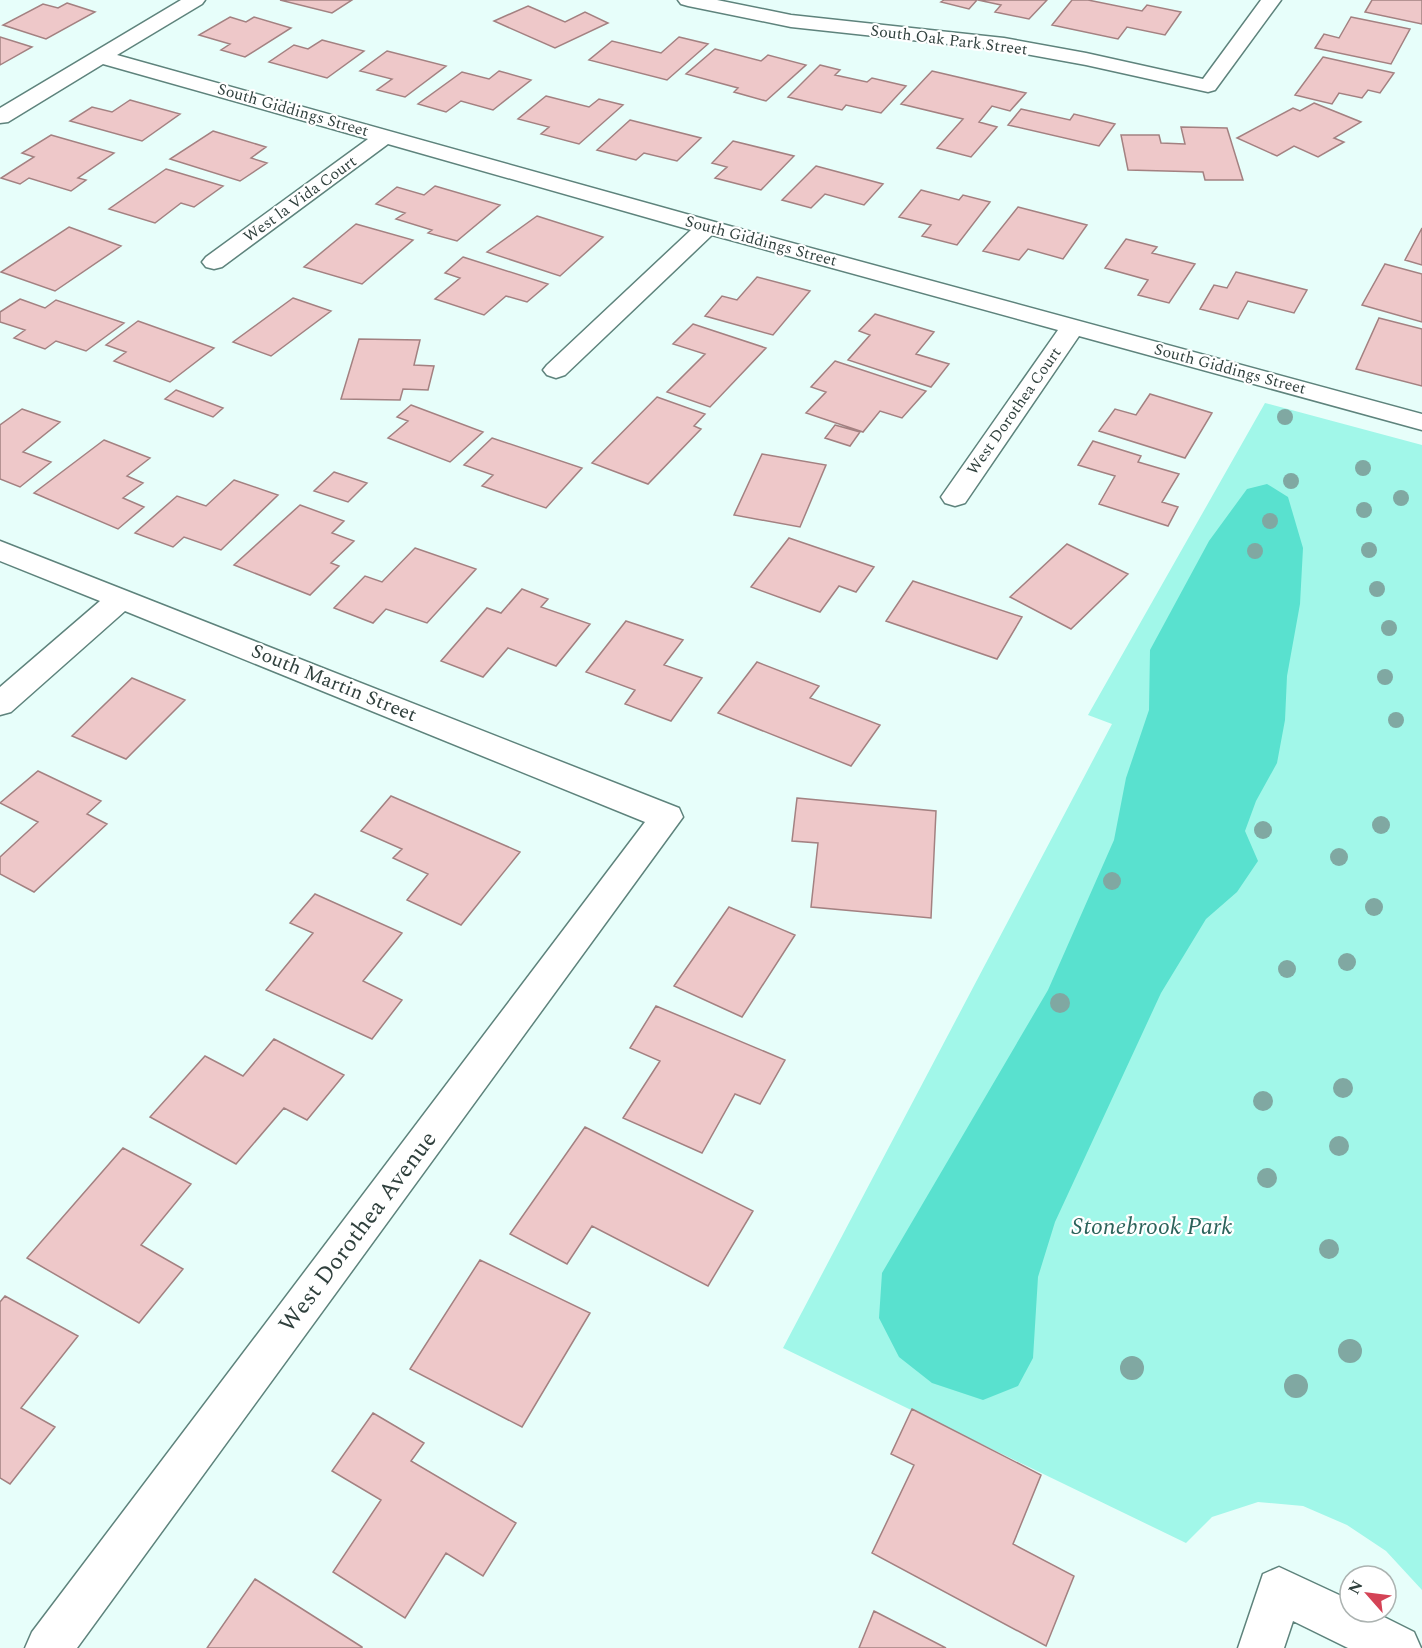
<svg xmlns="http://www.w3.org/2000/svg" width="1422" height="1648" font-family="Spectral,serif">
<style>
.green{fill:#a1f7e9}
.water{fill:#59e1cf}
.building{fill:#eec8c9;stroke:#a38181;stroke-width:1.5}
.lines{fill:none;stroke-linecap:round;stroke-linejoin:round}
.street-casing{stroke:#5e837c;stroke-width:3}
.street{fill:#fff;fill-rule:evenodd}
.tree{fill:#80a8a2}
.labels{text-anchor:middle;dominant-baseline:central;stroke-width:4.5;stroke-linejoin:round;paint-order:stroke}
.far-street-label{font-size:16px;fill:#30403d;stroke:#fff}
.street-label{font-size:20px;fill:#30403d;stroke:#fff}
.near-park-label{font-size:24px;font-style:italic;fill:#2b625a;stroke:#fff}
.near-street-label{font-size:24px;fill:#30403d;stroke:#fff}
</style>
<rect width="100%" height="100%" fill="#e7fefa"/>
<path class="green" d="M1265,403L1422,445V1590L1386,1551L1347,1525L1303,1506L1258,1502L1212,1517L1186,1543L783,1348L1112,724L1088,715Z"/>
<path class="water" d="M1267,484L1288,497L1303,548L1300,604L1287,676L1285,720L1277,763L1256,801L1245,831L1258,861L1237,892L1206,919L1161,993L1055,1222L1038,1277L1033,1358L1018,1386L983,1400L932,1383L899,1357L879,1318L882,1273L1048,990L1114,840L1126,778L1149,710L1150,650L1209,541L1247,489Z"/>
<path class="building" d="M280,0H352L332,13Z
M944,0H977L969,9L941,2Z
M978,0H1047L1029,19L995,12L1001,5Z
M1072,0H1088L1142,11L1147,5L1181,12L1165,35L1127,27L1118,39L1052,25Z
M1372,0H1422V24L1365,12Z
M67,3L95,12L46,39L3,25L43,4L58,8Z
M528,6L565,22L585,12L608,23L555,48L494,21Z
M230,17L246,22L254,17L291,28L245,57L221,50L230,44L199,35Z
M1351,17L1410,29L1391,64L1315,48L1324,34L1339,38Z
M0,37L32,47L0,65Z
M679,37L708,44L667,80L589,60L612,41L661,53Z
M322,40L364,51L327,78L269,62L294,45L308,49Z
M715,49L761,61L768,55L806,65L766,101L734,92L738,88L686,74Z
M387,51L446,66L405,97L377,90L392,79L360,71Z
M1323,57L1394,73L1380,93L1368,90L1362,98L1339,93L1332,104L1295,95Z
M820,65L840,70L835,75L867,82L872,78L906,86L881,113L846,105L842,110L788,97Z
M499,71L531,80L493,110L461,101L446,112L418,104L462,72L489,79Z
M932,71L1026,93L1010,111L992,106L979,122L997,127L971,157L937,148L963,119L901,104Z
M546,96L589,107L599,99L623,105L579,144L541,134L549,127L518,119Z
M130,100L180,114L142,141L70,121L92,107L112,112Z
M1314,103L1361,122L1334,138L1344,142L1318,157L1294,146L1277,156L1237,138L1293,108L1300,111Z
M1021,109L1070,120L1074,114L1115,124L1099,146L1008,125Z
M630,120L701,138L677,161L644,153L636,160L597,150Z
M1181,127L1227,128L1243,180H1205L1203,172L1128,170L1121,135H1159L1161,143L1185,144Z
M213,131L266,147L251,158L267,163L240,181L170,159Z
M51,135L114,153L78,178L86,180L71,191L29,178L20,184L1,178L34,157L22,153Z
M733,141L794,156L761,190L715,178L727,167L712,163Z
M816,166L883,184L864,205L825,194L811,208L782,200Z
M166,169L223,186L194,207L181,203L155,223L109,209Z
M435,186L500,205L457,241L428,233L432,230L396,219L405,213L376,204L397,187L424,195Z
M921,190L959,200L963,195L990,202L957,245L922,236L931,225L899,217Z
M1018,207L1087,225L1063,259L1028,249L1019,260L983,251Z
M537,216L603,237L560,276L487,252Z
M356,224L413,240L362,284L304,267Z
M69,227L121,246L55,291L1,272Z
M1422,228V265L1405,260Z
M1126,239L1157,247L1152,253L1195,264L1169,303L1138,295L1148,280L1105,268Z
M463,257L548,284L527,302L506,296L484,315L435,299L460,278L445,273Z
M1385,264L1422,274V322L1362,305Z
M1236,272L1307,290L1294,313L1248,301L1238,319L1200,309L1214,285L1227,288Z
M757,277L810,291L773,335L705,316L722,296L737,300Z
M293,298L331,311L271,356L233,342Z
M20,299L45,308L56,300L124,323L86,351L56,341L45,349L14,338L25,330L0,322V312Z
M875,314L934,332L916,354L949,364L931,387L848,360L870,335L859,331Z
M1379,318L1422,329V386L1356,369Z
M138,321L214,348L170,382L114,361L126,352L106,345Z
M693,324L766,348L710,407L667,392L705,354L673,344Z
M359,339L420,340L414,365L434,366L428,390L403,389L400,400L341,399Z
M835,361L926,391L902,418L880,411L863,432L806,413L826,392L811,387Z
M176,390L223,408L213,417L165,399Z
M1150,394L1212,413L1185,458L1099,431L1115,409L1136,415Z
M657,397L705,414L694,426L701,429L648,484L592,463Z
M411,405L483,432L450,462L388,438L408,421L397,417Z
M22,409L60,422L23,452L51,462L20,487L0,479V425Z
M835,425L860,432L850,446L825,438Z
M492,438L582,468L546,508L482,486L493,475L464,465Z
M104,440L150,458L127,476L143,483L123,498L144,507L118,529L34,493Z
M1093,441L1141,456L1138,462L1179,474L1162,502L1178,507L1168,526L1099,504L1115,476L1078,465Z
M762,454L826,465L800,527L734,515Z
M334,472L367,483L348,502L314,491Z
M234,480L278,495L221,550L184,537L173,547L135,533L177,496L206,506Z
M300,505L344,521L332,533L354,541L331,563L339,566L310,595L234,565Z
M789,538L874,567L856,592L839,586L820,612L751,587Z
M1067,544L1128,574L1071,629L1010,597Z
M415,548L476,569L427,623L386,609L373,623L334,608L365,576L382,582Z
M913,581L1022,617L997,659L886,621Z
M522,589L548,599L541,607L590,624L556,666L508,648L483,677L441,661L487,608L501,613Z
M626,621L683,640L664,665L702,678L671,721L625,704L635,690L586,672Z
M757,662L819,686L810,698L880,725L851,766L718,713Z
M132,678L185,700L126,759L72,736Z
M38,771L101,801L87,814L107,824L34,892L0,874V857L38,822L0,803Z
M391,796L520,852L461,925L407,900L428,874L393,858L402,849L361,831Z
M797,798L936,811L931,918L811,907L818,843L792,841Z
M315,894L402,933L363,981L402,1000L372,1039L266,990L313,933L290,923Z
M729,907L795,935L742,1017L674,986Z
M656,1006L785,1060L760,1104L735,1094L702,1153L623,1118L660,1061L630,1048Z
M274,1039L344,1075L307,1120L284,1108L236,1164L150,1117L205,1056L243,1076Z
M585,1127L753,1211L708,1286L592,1226L567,1264L510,1234Z
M123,1148L191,1184L141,1245L183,1269L139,1323L27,1258Z
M480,1260L590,1313L522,1427L410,1369Z
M5,1296L78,1336L21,1408L55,1427L10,1484L0,1478V1302Z
M912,1409L1041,1475L1013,1544L1074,1576L1046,1646L872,1553L914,1465L891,1454Z
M373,1413L424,1443L411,1461L516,1523L483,1576L446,1553L405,1618L333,1572L381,1500L332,1471Z
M255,1579L362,1647V1648H207Z
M874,1611L946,1648H859Z"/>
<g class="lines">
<defs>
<path id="street" d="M181,0H205L202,4L117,55L715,222L1422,414V430L1079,336L965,503L955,506L945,503L941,497L1058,330L712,235L565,375L556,378L547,375L543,370L547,365L691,230L388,144L222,267L214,269L206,267L202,262L206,257L368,139L103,64L8,122L0,123V108Z
M678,0H717L791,15L1004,38L1086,53L1203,79L1261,0H1281L1215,90L1208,92L1086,65L1004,50L791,27L688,6L681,4Z
M0,541L679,808L683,817L77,1648H25L32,1632L645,822L125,611L11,712L0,715V687L100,601L0,561Z
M1279,1567L1350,1600V1612H1374L1414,1632L1421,1648H1348L1293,1621L1284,1648H1238L1263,1574Z"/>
</defs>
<use href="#street" class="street-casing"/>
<use href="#street" class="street"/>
</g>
<g class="tree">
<circle cx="1285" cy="417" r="8"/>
<circle cx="1363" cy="468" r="8"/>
<circle cx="1291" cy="481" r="8"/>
<circle cx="1401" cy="498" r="8"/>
<circle cx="1364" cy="510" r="8"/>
<circle cx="1270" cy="521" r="8"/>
<circle cx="1369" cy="550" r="8"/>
<circle cx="1255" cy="551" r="8"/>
<circle cx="1377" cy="589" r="8"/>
<circle cx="1389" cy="628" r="8"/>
<circle cx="1385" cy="677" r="8"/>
<circle cx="1396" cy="720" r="8"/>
<circle cx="1381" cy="825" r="9"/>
<circle cx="1263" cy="830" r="9"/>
<circle cx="1339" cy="857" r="9"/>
<circle cx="1112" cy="881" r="9"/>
<circle cx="1374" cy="907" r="9"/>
<circle cx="1347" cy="962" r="9"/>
<circle cx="1287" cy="969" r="9"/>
<circle cx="1060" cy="1003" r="10"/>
<circle cx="1343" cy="1088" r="10"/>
<circle cx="1263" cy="1101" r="10"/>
<circle cx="1339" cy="1146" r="10"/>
<circle cx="1267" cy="1178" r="10"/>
<circle cx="1329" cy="1249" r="10"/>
<circle cx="1350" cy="1351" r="12"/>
<circle cx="1132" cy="1368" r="12"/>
<circle cx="1296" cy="1386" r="12"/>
</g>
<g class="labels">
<g class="far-street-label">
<text transform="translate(949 40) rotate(7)">South Oak Park Street</text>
<text transform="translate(293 110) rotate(16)">South Giddings Street</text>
<text transform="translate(300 199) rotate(-36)">West la Vida Court</text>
<text transform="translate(761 241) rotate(15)">South Giddings Street</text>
<text transform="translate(1230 369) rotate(15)">South Giddings Street</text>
<text transform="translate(1014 411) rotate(-55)">West Dorothea Court</text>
</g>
<g class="street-label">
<text transform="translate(334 683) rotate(22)">South Martin Street</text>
</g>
<g class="near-park-label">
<text x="1152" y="1227">Stonebrook Park</text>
</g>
<g class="near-street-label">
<text transform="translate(358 1232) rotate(-53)">West Dorothea Avenue</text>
</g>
</g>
<g transform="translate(1368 1594) rotate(298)"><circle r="28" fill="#ffffff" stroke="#acb3b1" stroke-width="1.5"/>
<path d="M0-4.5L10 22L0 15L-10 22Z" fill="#d44356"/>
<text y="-9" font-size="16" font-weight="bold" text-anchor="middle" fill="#30403d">N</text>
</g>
</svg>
